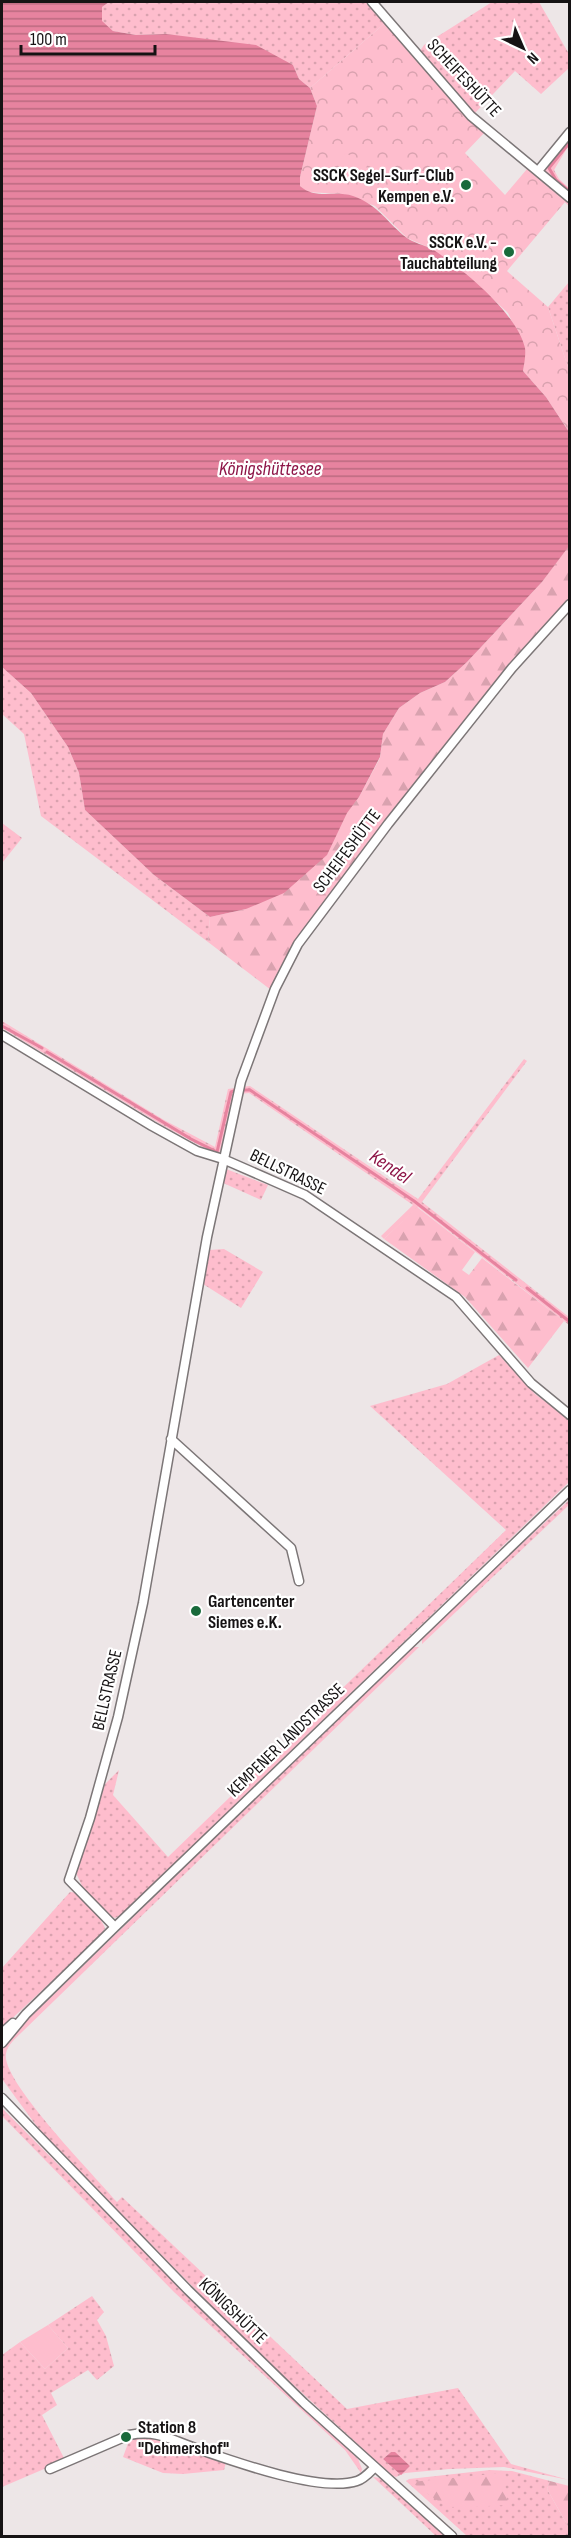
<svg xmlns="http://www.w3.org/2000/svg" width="571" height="2538" font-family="'Sofia Sans Condensed',sans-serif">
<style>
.grass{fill:url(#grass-dots);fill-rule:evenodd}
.forest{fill:url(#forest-firs)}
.park{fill:url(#park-crowns)}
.pitch{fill:#febdcd}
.water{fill:url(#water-rules)}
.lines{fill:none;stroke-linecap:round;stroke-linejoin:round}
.stream{stroke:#e7839f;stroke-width:3}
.minor-casing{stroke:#7c7677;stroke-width:11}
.minor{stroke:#fff;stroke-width:8}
.poi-dot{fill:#196a3b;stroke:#fff;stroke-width:2}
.labels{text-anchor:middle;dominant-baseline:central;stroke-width:4.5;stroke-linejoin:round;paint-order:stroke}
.street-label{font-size:18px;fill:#161314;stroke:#fff}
.poi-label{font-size:18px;font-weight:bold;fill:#161314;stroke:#fff;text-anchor:end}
.water-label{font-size:20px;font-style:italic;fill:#8d1547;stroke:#fff}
</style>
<defs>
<pattern id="grass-dots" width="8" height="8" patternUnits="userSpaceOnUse" patternTransform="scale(1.5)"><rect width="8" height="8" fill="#febdcd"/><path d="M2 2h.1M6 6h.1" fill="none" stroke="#d9a2af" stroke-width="1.8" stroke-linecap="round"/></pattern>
<pattern id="forest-firs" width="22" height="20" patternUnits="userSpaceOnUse" patternTransform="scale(1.5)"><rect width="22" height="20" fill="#febdcd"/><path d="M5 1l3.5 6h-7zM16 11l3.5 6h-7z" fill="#d9a2af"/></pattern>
<pattern id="park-crowns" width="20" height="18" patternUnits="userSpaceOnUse" patternTransform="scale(1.5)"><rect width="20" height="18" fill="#febdcd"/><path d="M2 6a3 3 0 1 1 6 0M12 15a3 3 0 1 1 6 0" fill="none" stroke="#d9a2af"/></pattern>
<pattern id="water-rules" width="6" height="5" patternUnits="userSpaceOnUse" patternTransform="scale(1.5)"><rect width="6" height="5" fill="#e7839f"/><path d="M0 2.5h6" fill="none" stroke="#ba6a80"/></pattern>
</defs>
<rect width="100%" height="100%" fill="#ede6e7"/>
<path class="grass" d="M109,2H377L420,51L424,45L492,2H539L569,54V68L541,94L515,71L475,113L542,171L569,137V145L554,170L559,179L569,188V206L469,118L385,23L310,88L299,79L293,65L166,34L136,35L113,31L102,22V7Z
M569,282V370L548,307Z
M2,667L31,693L68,747L79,773L85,810L154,875L210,917L208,942L41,816L24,734L2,714Z
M2,823L22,838L2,863Z
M2,1021L164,1120L215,1147L228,1089L235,1088L221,1150L217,1155L162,1125L2,1028Z
M524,1059L527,1061L422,1202L569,1317V1325L418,1207L384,1239L381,1236L413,1205L249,1093L240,1094L241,1087L250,1086L418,1199Z
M226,1169L268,1185L261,1200L221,1182Z
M224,1249L263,1272L241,1308L203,1284L209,1250Z
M499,1355L535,1394L569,1419V1482L121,1915L115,1918L108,1915L83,1888L77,1875L76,1866L101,1788L119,1770L113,1795L168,1857L506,1530L370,1406L447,1384Z
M569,1500V1505L422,1644V1637Z
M412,1647H419L22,2032C16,2038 7,2045 6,2054C1,2081 97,2178 117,2202L122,2197L347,2409L458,2388L511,2464L569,2480L504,2467L449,2469L405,2473L396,2477L391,2475L249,2344L41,2132L2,2079V2049L17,2030ZM391,2452L410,2466L402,2474L383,2459Z
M70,1892C84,1892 100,1916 105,1928L101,1935L2,2028V1968Z
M2,2108L240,2348L358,2459L362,2469L361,2473L345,2450L174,2292L2,2116Z
M92,2296L104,2312L97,2320L106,2336L114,2366L97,2380L88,2370L51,2393L57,2405L42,2415L65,2460L2,2487V2355L20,2342L45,2369L68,2348L48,2325Z
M156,2436L226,2462L224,2470L183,2474L163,2473L123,2457L130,2438Z
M490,2470L512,2471L550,2481L547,2489L569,2528V2536H467L406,2481L409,2479Z
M373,2477L380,2478L445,2536H436Z"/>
<path class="forest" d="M569,545V600L511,666L384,824L271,990L208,942L210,917L246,909L347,812L359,797L380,758L383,734L399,708L420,693L445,682L467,662L542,582Z
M417,1207L475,1252L462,1270L469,1275L482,1258L564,1321L528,1368L465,1297L384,1239Z
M503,2473L508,2505L448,2508L411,2482Z
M550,2481L569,2486V2528L547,2489Z"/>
<path class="park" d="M385,23L485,132L465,153L505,195L527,169L565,202L507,271L548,307L569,370V432L546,397L523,371L525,349L508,313L494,300L430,248L407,238L375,206L343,194L306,192L300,186V177L317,106L310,88Z"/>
<path class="pitch" d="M345,153L368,164L361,177L338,166Z
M48,2325L68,2348L45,2369L20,2342Z"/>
<path class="water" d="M2,2H109L102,7V21L113,31L136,35L166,34L256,45L293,65L299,79L310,88L317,106L300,177V186C315,200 335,190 353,196C379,205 387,223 407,238C414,243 424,245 432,249C462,268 517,313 525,348C526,355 524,365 523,371L546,397L569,432V546L542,582L467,662L445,682L420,693L399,708L383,734L380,757L359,797L347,813L327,855L284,893L246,909L210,917L154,875L85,810L79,773L68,747L31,693L2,667Z
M391,2452H395L410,2466L401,2475L383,2459Z"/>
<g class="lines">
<path class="stream" d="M570,142L549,168L556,180L570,192
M2,1026L42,1048
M47,1052L191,1139L217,1152L231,1092L234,1091
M241,1090H250L414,1201L516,1280
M527,1288L570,1322"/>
<defs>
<path id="minor" d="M372,2L471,116L570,198
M538,171L570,132
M2,1035L152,1126L197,1151L223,1159L305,1195L456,1297L531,1383L570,1415
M171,1439L291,1548L299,1581
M115,1927L69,1880L90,1818L118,1717L143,1603L207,1237L241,1081L275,989L298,944L388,824L512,668L570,604
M2,2033L13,2023
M2,2043L26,2014L115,1927L570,1490
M2,2098L188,2290L304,2403L452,2536
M50,2469L129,2435C158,2430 169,2439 195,2448C232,2461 321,2493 357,2481C364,2479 370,2472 375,2467"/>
</defs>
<use href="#minor" class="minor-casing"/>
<use href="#minor" class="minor"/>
</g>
<g class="poi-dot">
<circle cx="466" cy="185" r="6"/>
<circle cx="509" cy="252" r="6"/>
<circle cx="196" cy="1611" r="6"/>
<circle cx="126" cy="2437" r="6"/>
</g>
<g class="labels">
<g class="street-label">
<text transform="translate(464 78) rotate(47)">SCHEIFESHÜTTE</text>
<text transform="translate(347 851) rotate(-53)">SCHEIFESHÜTTE</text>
<text transform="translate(288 1172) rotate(26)">BELLSTRASSE</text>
<text transform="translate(107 1690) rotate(-77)">BELLSTRASSE</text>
<text transform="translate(286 1740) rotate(-44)">KEMPENER LANDSTRASSE</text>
<text transform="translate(233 2311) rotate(44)">KÖNIGSHÜTTE</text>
</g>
<g class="poi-label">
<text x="454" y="175">SSCK Segel-Surf-Club<tspan x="454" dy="21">Kempen e.V.</tspan></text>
<text x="497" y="242">SSCK e.V. -<tspan x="497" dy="21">Tauchabteilung</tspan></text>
<text x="208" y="1601" text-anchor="start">Gartencenter<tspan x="208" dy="21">Siemes e.K.</tspan></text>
<text x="138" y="2427" text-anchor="start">Station 8<tspan x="138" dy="21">"Dehmershof"</tspan></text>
</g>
<g class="water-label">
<text x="270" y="469">Königshüttesee</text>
<text transform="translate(390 1167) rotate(34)">Kendel</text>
</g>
</g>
<rect width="571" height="2538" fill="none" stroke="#161314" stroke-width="6"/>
<g transform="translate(523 48) rotate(136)" stroke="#ffffff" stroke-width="4.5" paint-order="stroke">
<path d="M0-4.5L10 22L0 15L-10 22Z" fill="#161314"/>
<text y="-9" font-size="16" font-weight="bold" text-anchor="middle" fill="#161314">N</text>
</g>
<path d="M21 45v9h134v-9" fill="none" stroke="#161314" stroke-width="3"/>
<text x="30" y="45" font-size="18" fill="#161314" stroke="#ffffff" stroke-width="4.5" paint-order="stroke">100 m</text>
</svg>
